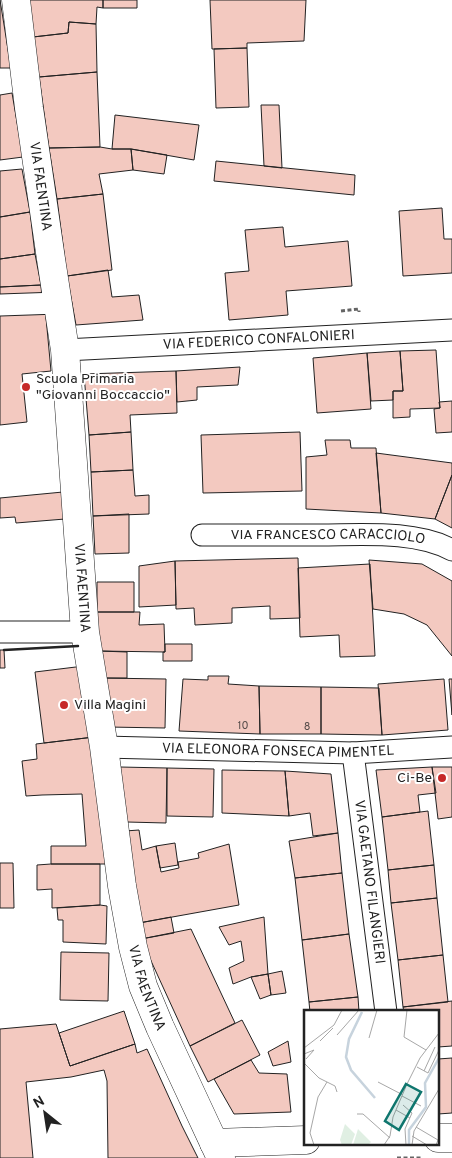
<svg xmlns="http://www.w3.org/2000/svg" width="452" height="1158" font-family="Overpass,sans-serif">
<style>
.building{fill:#f3c9c0;stroke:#222}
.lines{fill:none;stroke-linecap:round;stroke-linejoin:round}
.street-casing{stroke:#222;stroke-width:23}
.secondary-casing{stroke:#222;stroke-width:29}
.path{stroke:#646464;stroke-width:3;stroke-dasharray:4 2.5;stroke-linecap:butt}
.street{stroke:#fff;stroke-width:21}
.secondary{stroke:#fff;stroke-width:28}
.wall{stroke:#222;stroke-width:2.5}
.poi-dot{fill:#c62828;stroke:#fff;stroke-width:2}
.labels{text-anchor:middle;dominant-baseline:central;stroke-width:4;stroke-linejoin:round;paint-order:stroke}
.number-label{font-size:11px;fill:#564c4a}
.street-label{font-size:14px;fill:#222;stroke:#fff}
.poi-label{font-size:14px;fill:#222;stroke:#fff;text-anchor:start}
.inset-river{fill:none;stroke:#c7d3dd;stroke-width:2.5}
.inset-road{fill:none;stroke:#a7a7a7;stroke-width:1}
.view{fill:#0f766e;fill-opacity:0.15;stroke:#0f766e;stroke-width:2.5}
.inset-edge{fill:none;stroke:#222;stroke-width:2.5}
</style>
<rect width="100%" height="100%" fill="#fff"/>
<path class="building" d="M0,0L11,68H0Z
M29,0H103V8L97,7L96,24L69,22L68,33L33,37Z
M103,0H137V8H103Z
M210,0H306L304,41L247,43V48L212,49Z
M69,22L96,24L97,72L39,77L33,37L68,33Z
M247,48L249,107L216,108L214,49Z
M97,72L100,147L49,148L39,77Z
M12,93L23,157L0,160V95Z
M261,105H279L282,168L264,166Z
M115,115L199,125L194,160L131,149H112Z
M100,147L112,149H131L133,170L99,174L103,194L57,199L49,148Z
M131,149L167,155L164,174L133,170Z
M216,161L355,175L354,195L214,181Z
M22,169L30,212L0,217V171Z
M103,194L112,270L67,276L57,199Z
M442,208L444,239H452V273L403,276L399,211Z
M30,212L35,254L0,259V217Z
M283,227L285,247L348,241L352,286L286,291L288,315L229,320L225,273L249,271L245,230Z
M35,254L41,285L0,287V259Z
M108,270L112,297L139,295L143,320L76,325L67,276Z
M41,285L42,300L0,302V287Z
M45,307L51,371L22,374L27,422L0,425V309Z
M436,350L440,408L410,409V417L393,418V391H403L400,351Z
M400,351L403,391H393V400L371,401L367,353Z
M367,353L371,409L317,413L313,358Z
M240,367L238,385L197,387V400L177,402L176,371Z
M176,371L177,413L130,415L131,432L89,435L84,374Z
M452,401V432L436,433L434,409L440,408L439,402Z
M131,432L133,470L91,472L89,435Z
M300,432L302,491L203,493L201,435Z
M325,440H350L351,448H376L381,513L306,509V457L327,455Z
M376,453L452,463V475L435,519L381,513Z
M133,470L135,496L149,495V514L93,516L91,472Z
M452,475V528L435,519Z
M63,492L65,519L16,523L15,517L0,518V498Z
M129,514V553L95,554L93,516Z
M298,558L300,618L270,619V606L232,608V623L195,625L194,608L176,609L175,561Z
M369,560L422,564L452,581V656L427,625L404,614L373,609Z
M175,561L176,605L139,607V566Z
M370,564L375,656L340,657L339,635L300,637L298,568Z
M97,582H134V612H97Z
M97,612H140L139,625L164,624L165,652L99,651Z
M165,644H192V661H163V652H165Z
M0,650H4L5,668H0Z
M99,651L127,652V678H101Z
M84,666L94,737L44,743L35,672Z
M208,676H229L228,684L259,686L260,734L179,731L183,679L208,680Z
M101,678L166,679L165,728L108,727Z
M444,679L448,730L382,735L378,684Z
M449,679H452V715Z
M259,686L321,687V734H260Z
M321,687L379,688L382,735L321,734Z
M94,737L112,864H51V846H86L82,794L42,795L26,796L22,761L37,759L36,744Z
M120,767L167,768L166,823L127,822Z
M432,767L436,793L418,795L420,812L382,817L376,770Z
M432,767H452V817L438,819Z
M167,768L214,769L213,817L167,816Z
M222,770L285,771L289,816L222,813Z
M285,771L331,774L338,833L313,836L310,813L289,816Z
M428,811L434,865L388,870L382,817Z
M139,830L142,850L156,846L161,872L179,868L178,862L199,858L198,853L229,844L239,905L139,923L125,831Z
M338,833L342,873L295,878L289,841Z
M175,843L178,865L160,868L156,846Z
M0,863H13L14,908H0Z
M51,864H100V905L52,908V889L37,890V865Z
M434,865L437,898L391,903L388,870Z
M342,873L349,934L302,940L295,878Z
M437,898L443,955L398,960L391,903Z
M100,905L107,906L106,944L63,942V920H58L57,908Z
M171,917L174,933L141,939L139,923Z
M264,917L268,974L251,977L233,984L229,968L244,961L241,941L229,945L219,927Z
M191,929L235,1023L190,1046L141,939Z
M349,934L358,997L309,1002L302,940Z
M61,952L109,953L108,1001L60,1000Z
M443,955L448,1002L403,1007L398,960Z
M282,971L286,993L271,995L268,974Z
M268,974L271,995L260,999L251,977Z
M358,997L359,1012H310L309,1002Z
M452,1001V1046L438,1047V1012H404L403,1007Z
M124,1011L135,1044L70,1066L59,1033Z
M242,1020L260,1055L208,1082L190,1046Z
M56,1024L70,1066L135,1044L137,1053L147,1049L182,1126L198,1158H108L107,1081L104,1070L71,1077L26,1082L33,1158H0V1029Z
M288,1041L291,1062L273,1066L268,1052Z
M452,1058V1113L438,1114V1059Z
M251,1060L259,1073L287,1074L291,1112L234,1114L214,1079Z"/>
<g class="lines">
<defs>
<g id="street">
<path d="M0,305L58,303"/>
<path id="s1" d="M65,350L452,330"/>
<path id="s2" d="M202,535C241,535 281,535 320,535C361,535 415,530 452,550"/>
<path d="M0,632H85"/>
<path id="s3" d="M104,747L353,753L452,747"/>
<path id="s4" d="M353,753L386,1012"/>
</g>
<g id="secondary">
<path id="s5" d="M16,0L29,108L51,259L65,350L85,632L104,747L122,886L133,947L143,986L160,1027L221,1158"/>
<path d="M438,1138H452"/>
<path d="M214,1143L306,1140"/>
</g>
</defs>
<use href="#street" class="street-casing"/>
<use href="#secondary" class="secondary-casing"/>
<path class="path" d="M341,311L359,309V312
M397,1158H421"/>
<use href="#street" class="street"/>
<use href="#secondary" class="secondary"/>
<path class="wall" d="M4,650L78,646"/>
</g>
<g class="poi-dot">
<circle cx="26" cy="387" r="5"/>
<circle cx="64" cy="705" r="5"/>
<circle cx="442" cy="778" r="5"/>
</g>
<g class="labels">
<g class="number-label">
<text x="243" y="726">10</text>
<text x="307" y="727">8</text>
</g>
<g class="street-label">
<text stroke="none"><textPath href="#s5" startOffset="188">VIA FAENTINA</textPath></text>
<text stroke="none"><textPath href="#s1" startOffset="194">VIA FEDERICO CONFALONIERI</textPath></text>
<text stroke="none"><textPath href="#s2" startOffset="126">VIA FRANCESCO CARACCIOLO</textPath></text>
<text stroke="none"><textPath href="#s5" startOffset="592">VIA FAENTINA</textPath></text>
<text stroke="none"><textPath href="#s3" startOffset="174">VIA ELEONORA FONSECA PIMENTEL</textPath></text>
<text stroke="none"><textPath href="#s4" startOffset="130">VIA GAETANO FILANGIERI</textPath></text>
<text stroke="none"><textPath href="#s5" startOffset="998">VIA FAENTINA</textPath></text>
</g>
<g class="poi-label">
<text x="36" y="379">Scuola Primaria<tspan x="36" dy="16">"Giovanni Boccaccio"</tspan></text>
<text x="74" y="705">Villa Magini</text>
<text x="432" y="778" text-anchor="end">Ci-Be</text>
</g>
</g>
<g transform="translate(304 1010)">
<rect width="135" height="135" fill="#fff"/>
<path d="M41,114L51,124L47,135H38L36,130ZM54,119L67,132L64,135H49Z" fill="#e0efe3"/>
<path class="inset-river" d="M58,2L45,29L42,47L47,60L71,88M105,135V120L122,97L121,73L135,48"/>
<path class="inset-road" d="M103,0L100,27L122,40M33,25L55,0M65,28L73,0M16,31L29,18M0,38L30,15L38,0M0,44L10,40L2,49M0,53L15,68L31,76L33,82M113,57L124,63L135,40M120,61L131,37M74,72L99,85M98,86L117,96M99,95L108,103L101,119L102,135M92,100L106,108M53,104H59L86,128M112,117L134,130L132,135M108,126L123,135M10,135L6,123L14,87L23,72M80,135L86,126L89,107L103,74L116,48L135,23M108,135L110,121L135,79"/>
<path class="view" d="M102,74L117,82L95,120L81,111Z"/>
<rect width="135" height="135" class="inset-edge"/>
</g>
<g transform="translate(45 1113) rotate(330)" stroke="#ffffff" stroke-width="4" paint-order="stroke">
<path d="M0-4L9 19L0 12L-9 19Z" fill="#222222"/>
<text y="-8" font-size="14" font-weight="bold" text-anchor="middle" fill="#222222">N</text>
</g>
</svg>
